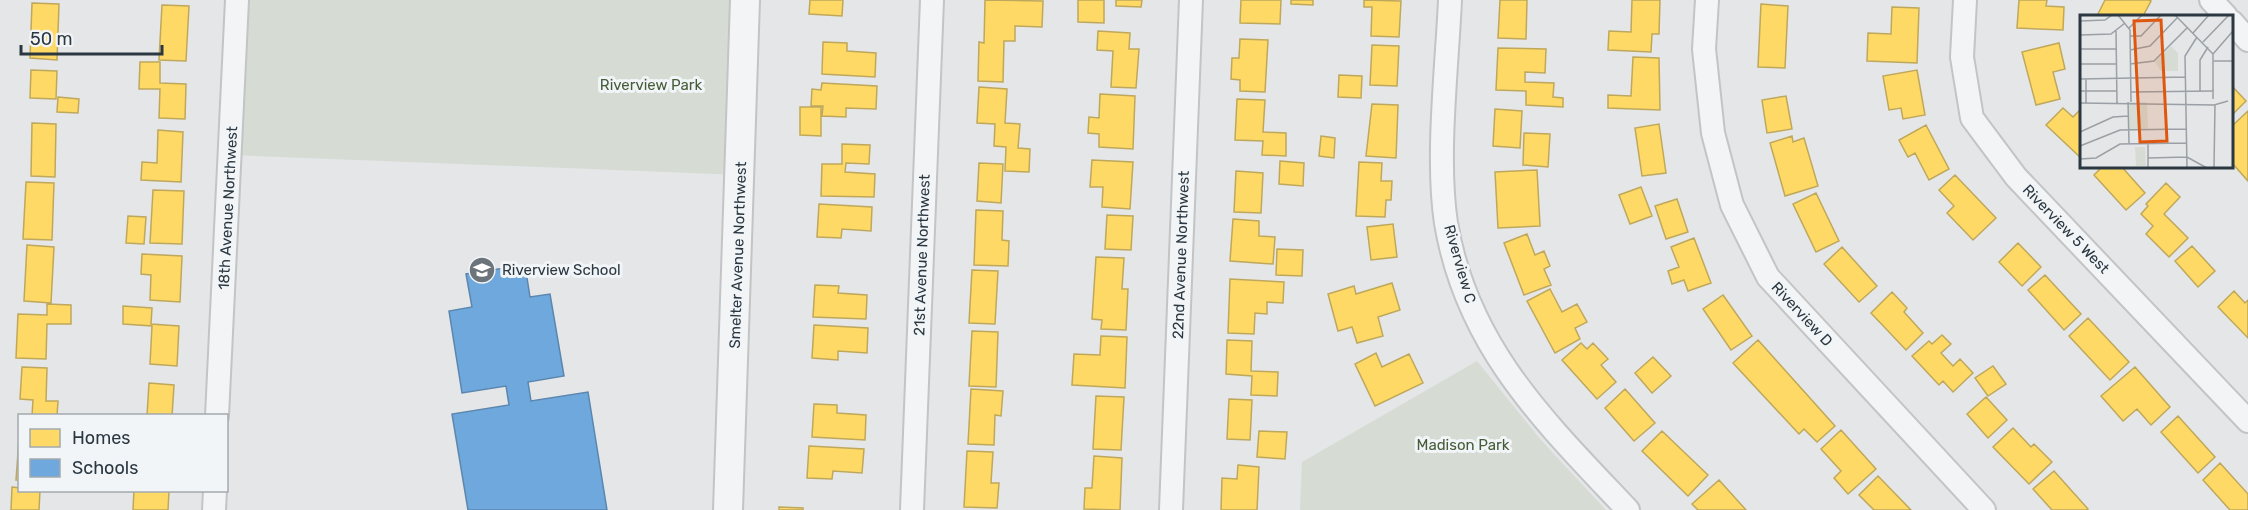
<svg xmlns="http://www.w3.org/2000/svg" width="2248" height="510" font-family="Rubik,sans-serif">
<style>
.green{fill:#d6dcd4}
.homes{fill:#ffd966;stroke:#bfa85b;stroke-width:1.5}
.schools{fill:#6fa8dc;stroke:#5b86ae;stroke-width:1.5}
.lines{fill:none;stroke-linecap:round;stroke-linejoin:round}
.minor-casing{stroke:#c2c4c6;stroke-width:26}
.tertiary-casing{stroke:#c2c4c6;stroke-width:32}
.minor{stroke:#f3f4f5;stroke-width:22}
.tertiary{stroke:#f3f4f5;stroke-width:28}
.labels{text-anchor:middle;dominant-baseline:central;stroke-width:6;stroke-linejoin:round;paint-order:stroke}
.park-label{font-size:15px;fill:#465c39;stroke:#f2f5f7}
.street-label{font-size:15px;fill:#2b3741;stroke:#f2f5f7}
.poi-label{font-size:15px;fill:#2b3741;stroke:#f2f5f7;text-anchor:start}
.inset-road{fill:none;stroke:#9aa0a5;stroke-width:1.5}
.view{fill:#df570f;fill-opacity:0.15;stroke:#df570f;stroke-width:3}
.inset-edge{fill:none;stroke:#2b3741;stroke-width:3}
</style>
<rect width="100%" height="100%" fill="#e4e6e8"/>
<path class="green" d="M237,0H746L741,175L231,155Z
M1477,361L1541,440L1606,510H1300L1302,462Z"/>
<path class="homes" d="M810,0H843L842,16L809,14Z
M985,0L1043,1L1042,27L1015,26V41H1004L1003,82L978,81L979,42L984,43Z
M1078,0H1104V23L1078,22Z
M1116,0H1142L1141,7L1116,6Z
M1241,0H1281L1280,24L1240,23Z
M1291,0H1313V5L1291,4Z
M1364,0L1401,1L1399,37L1371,36L1372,7H1364Z
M1500,0H1527L1526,39L1498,38Z
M1632,0H1660L1659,34H1652L1651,52L1608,50L1609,31L1631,32Z
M2019,0H2047L2046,6L2064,7L2063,30L2017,28Z
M2105,0H2149L2151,1L2143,16H2097Z
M32,3L59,4L57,60L30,58Z
M1761,4L1788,6L1785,68L1758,67Z
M162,5L189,6L186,61L159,60Z
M1892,7L1919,8L1917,63L1867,61L1868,33L1891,34Z
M1098,31L1130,33L1129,49H1139L1136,88L1111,87L1113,51L1097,50Z
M1240,39L1268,40L1265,92L1240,91V80L1231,79L1232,58H1239Z
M823,42L847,43V51L876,53L875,77L822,74Z
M2059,43L2065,69L2053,72L2060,99L2036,105L2022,52Z
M1372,45L1399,46L1397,86L1370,85Z
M1498,48L1546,49L1545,73L1525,72V82L1554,83L1553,97L1563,98V107L1526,105V91L1496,90Z
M1633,57L1659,58L1660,110L1608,108V95L1631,96Z
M140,62H160V83L186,84L185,119L159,118L160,89H139Z
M31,70L57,71L56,99L30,98Z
M1917,70L1925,115L1903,119L1901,108L1889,110L1883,76Z
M1339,75L1362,76L1361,98L1338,97Z
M822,83L877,86L876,109L846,108V117L822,116L823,106H811L812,89L821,90Z
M2232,86L2246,101L2232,115Z
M979,87L1007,89L1005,123L1020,124L1018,148L1030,149L1029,172L1005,171L1006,147L994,146L995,124L977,123Z
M1100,94L1135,96L1133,149L1099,147V134L1088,133L1089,117L1099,118Z
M1786,96L1792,129L1767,133L1762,100Z
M58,97L79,99L78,113L57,112Z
M1237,99L1265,100L1263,132L1286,133V156L1262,155L1263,141L1235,140Z
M1372,104L1398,105L1396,158L1366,156Z
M800,107H821V136L800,135Z
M2063,108L2073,117L2080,110L2082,111V159L2046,125Z
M1495,109L1522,111L1520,148L1493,146Z
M2248,111V181L2232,163V126Z
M32,123L56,124L55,177L31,176Z
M1659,124L1666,173L1642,176L1635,128Z
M1926,125L1949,169L1929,180L1915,153L1908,157L1899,140Z
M158,130L183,132L181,182L141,180L142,162L157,163Z
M1524,133L1550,134L1548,167L1523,165Z
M1321,136L1335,138L1334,158L1319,156Z
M1792,136L1793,142L1804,138L1818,186L1785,196L1770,143Z
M842,144L870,145L869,164L846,163L845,172L875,174L874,197L821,196L822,164H842Z
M1092,160L1133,162L1130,209L1102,207L1103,187H1090Z
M1280,161L1304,163L1303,186L1279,184Z
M1359,162L1382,163L1381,181H1392L1391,200H1386L1385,217L1356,216Z
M979,163L1003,164L1001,203L977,201Z
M2103,166H2121L2145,193L2126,210L2094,175Z
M1537,170L1540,226L1498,228L1495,172Z
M1236,171L1263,173L1261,213L1234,212Z
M1955,175L1996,218L1973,240L1947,213L1954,206L1939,190Z
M26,182L54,183L52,240L23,239Z
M2166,183L2180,197L2164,214L2188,238L2169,257L2146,234L2153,226L2141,214L2148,206L2146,204Z
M1641,187L1652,216L1630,224L1619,195Z
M153,190L184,191L182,244L150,243Z
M1816,193L1839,241L1816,252L1793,204Z
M1677,199L1688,232L1666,239L1655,206Z
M819,204L872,207L871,231L842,229L841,238L817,237Z
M976,210L1003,211L1002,240L1009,241L1008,266L974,265Z
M1107,215L1133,216L1131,250L1105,249Z
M128,216L146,217L144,244L126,243Z
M1233,219L1259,221V236L1275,237L1273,264L1230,261Z
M1393,224L1397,257L1371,260L1367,227Z
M1527,234L1535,255L1544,251L1550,266L1544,269L1551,285L1524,295L1504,243Z
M1694,238L1711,283L1688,291L1684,280L1672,284L1668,271L1679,267L1671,247Z
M2018,243L2041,267L2022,286L1999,262Z
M27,245L54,247L51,303L24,301Z
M2192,246L2215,271L2198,287L2175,261Z
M1842,247L1877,286L1859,302L1824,264Z
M1277,249L1303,250L1302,276L1276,275Z
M142,254L182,256L180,302L150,300L151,275L141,274Z
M1096,257L1124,258L1122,289H1128L1126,330L1101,329L1102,320L1092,319Z
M972,270L998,271L995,324L969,323Z
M2045,275L2081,314L2064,330L2028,290Z
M1230,279L1284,282L1283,303L1267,302V314L1255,313L1254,334L1228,333Z
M1392,283L1400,310L1378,317L1383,336L1357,343L1352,327L1338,331L1328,294L1354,286L1356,294Z
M815,285L839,286L838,293L867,295L866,319L813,317Z
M1550,289L1562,312L1577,304L1587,322L1575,328L1580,339L1555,353L1527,301Z
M2234,291L2245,303L2248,300V338L2218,307Z
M1892,292L1907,308L1904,312L1923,333L1906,350L1871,313Z
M1723,295L1752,336L1731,350L1703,309Z
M47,304L71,305V324H47L46,359L16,358L18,314L47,315Z
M123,306L152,308L151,324L179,326L177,366L150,364L152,326L123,324Z
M2088,318L2129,362L2110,380L2069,336Z
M814,325L868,328L867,353L838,351V360L812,358Z
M972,331L998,332L996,387L969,386Z
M1942,335L1951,344L1941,353L1953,366L1960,359L1973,373L1953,392L1943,381L1939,385L1912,356L1929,341L1932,344Z
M1101,336L1127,337L1125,388L1072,385L1074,354L1100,355Z
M1227,340L1252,341L1251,371L1278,372L1277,396L1251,395L1252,376L1226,374Z
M1758,340L1835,426L1817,442L1804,429L1799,434L1733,363Z
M1581,343L1587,349L1593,343L1608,359L1601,365L1616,382L1597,399L1562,360Z
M1376,353L1382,367L1409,354L1423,383L1375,406L1355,364Z
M1653,357L1671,376L1652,393L1635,373Z
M1993,366L2006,384L1988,396L1975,378Z
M22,367L47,368L46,401H58L57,416H32L33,400L20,399Z
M2135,367L2170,407L2151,425L2137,409L2123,421L2101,396Z
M149,383L174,385L172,416H147Z
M971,389L1003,391L1001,416L995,415L994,445L968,444Z
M1625,389L1655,423L1634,441L1605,408Z
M1096,396L1124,397L1121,450L1093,449Z
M1986,397L2007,420L1988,438L1967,414Z
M1229,399L1252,400L1250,440L1227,439Z
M814,404L837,405V413L866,415L865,440L812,437Z
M2178,416L2215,457L2198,473L2161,432Z
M20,425V480H16Z
M2013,428L2031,447L2034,444L2052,462L2029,484L1993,447Z
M1841,430L1876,469L1848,494L1834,478L1841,471L1821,449Z
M1259,431L1287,432L1285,459L1257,457Z
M1662,431L1708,475L1688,496L1642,451Z
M809,446L864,449L862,473L833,471L832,479L807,478Z
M967,451L993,452L991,483H999L997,508L964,507Z
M1094,456L1122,458L1120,510L1084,509L1085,488H1092Z
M2220,463L2248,494V510H2230L2203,480Z
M1238,465L1259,467L1257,510H1221L1222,478L1237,479Z
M2054,471L2088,509L2086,510H2052L2033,489Z
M1878,476L1911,510H1874L1859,495Z
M1719,480L1746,510H1698L1692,504Z
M12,487L20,488V490H40L39,510H11Z
M134,490L169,491L168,510H133Z
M779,507L803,508V510H779Z"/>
<path class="schools" d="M525,265L530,297L550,294L564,376L528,382L531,401L588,392L607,510H468L452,414L509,405L506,386L462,393L449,311L472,307L466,274Z"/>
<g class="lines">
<defs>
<path id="minor" d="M1450,0C1447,67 1436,158 1446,223C1467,348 1546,423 1628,510
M1707,0L1704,49L1713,133L1732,205L1768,277L1984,510
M1965,0L1962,57L1972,118L2016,177L2248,421
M2211,0L2226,16
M2232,22L2248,40
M217,416L237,0
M214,510L215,490
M912,510L932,0
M1171,510L1191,0"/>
<path id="tertiary" d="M728,510L745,0"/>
</defs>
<use href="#minor" class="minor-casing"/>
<use href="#tertiary" class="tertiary-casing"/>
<use href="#minor" class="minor"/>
<use href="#tertiary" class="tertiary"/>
</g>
<defs>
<symbol id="school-disc" viewBox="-11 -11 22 22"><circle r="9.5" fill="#6c747b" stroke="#f2f5f7"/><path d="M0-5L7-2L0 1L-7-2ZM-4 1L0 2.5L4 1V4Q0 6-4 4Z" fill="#fff"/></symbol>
</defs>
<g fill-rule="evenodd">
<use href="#school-disc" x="467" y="255" width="30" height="30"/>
</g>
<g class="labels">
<g class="park-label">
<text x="651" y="85">Riverview Park</text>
<text x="1463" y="445">Madison Park</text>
</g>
<g class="street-label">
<text transform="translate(228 208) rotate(-87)">18th Avenue Northwest</text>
<text transform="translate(2066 229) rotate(46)">Riverview 5 West</text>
<text transform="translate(738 255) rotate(-88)">Smelter Avenue Northwest</text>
<text transform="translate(922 255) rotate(-88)">21st Avenue Northwest</text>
<text transform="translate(1181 255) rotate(-88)">22nd Avenue Northwest</text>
<text transform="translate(1460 264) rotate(74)">Riverview C</text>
<text transform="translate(1802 314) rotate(47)">Riverview D</text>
</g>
<g class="poi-label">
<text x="502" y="270">Riverview School</text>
</g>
</g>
<g transform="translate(2080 15)">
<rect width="153" height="153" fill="#e4e6e8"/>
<path d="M91,31L98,38V56H81L75,47ZM48,87H67L68,114L48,115ZM55,132H65L66,151H56Z" fill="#d6dcd4"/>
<path class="inset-road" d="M38,0L50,15L51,87M95,0L133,39V84M0,6L25,5L32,0M49,13L62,0M36,16L37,88M113,18L129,0M0,20L31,19L45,8M50,21H61L81,0M123,27L149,0M0,34H36M50,35L70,31L97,3M133,39L153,16M134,46H153M0,49H36M50,49L74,46L107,13M0,64L106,62M6,64V88M0,76H37M120,76V45L128,32M51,77L134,76M48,87L49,128M0,88L134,90L148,86M0,117L33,102L48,101M68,128V153M0,131L40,115L106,114M68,143L107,142L127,153M0,144L16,143L40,129L107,128M107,153L105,41L117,22M134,153L135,89"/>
<path class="view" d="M81,5L87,126L60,127L54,6Z"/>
<rect width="153" height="153" class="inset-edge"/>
</g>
<rect x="18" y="414" width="210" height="78" fill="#f2f5f7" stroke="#a2a9ae" stroke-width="1.5"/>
<rect x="30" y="429" width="30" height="18" fill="#ffd966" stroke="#a2a9ae" stroke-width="1.5"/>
<text x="72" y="444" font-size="18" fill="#2b3741">Homes</text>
<rect x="30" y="459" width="30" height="18" fill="#6fa8dc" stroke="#a2a9ae" stroke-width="1.5"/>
<text x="72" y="474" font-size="18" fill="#2b3741">Schools</text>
<path d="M21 45v9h141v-9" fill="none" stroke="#2b3741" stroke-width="3"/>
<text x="30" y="45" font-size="18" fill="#2b3741" stroke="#f2f5f7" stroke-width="4.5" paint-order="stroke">50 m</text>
</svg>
